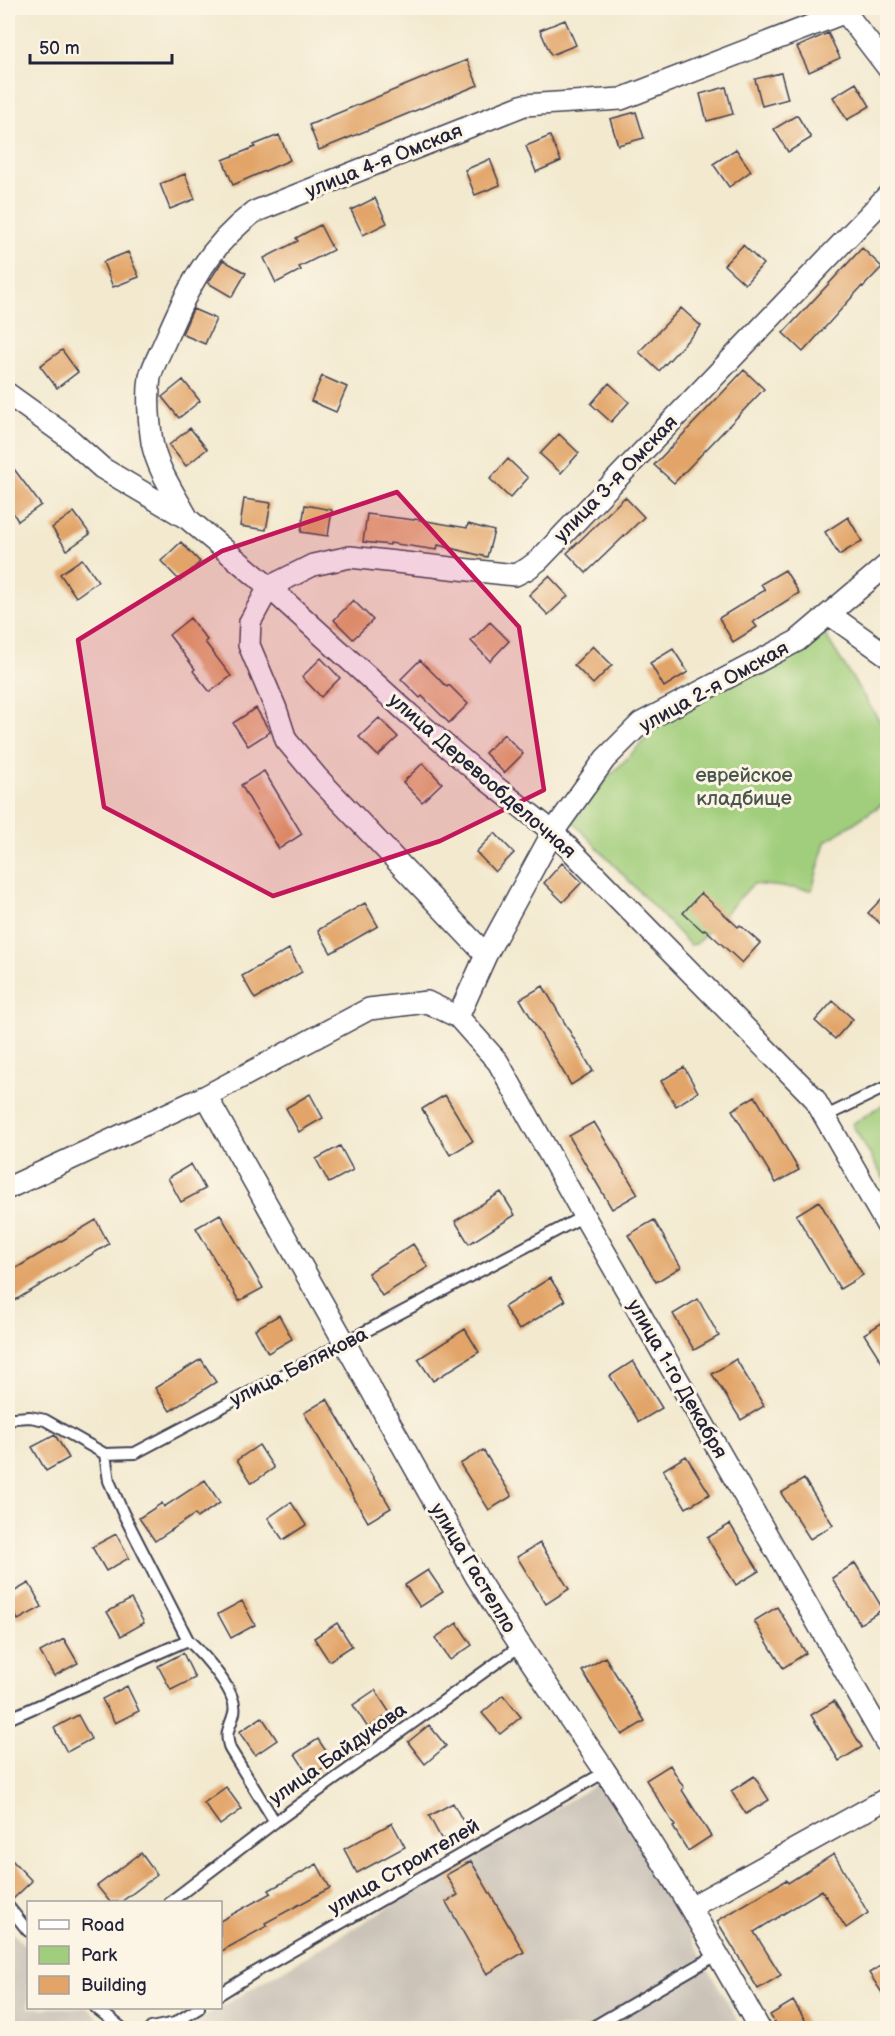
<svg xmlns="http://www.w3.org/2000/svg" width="895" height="2036" font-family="'Balsamiq Sans',sans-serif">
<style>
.industrial{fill:#cbc3b8}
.green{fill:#a1ce7c;stroke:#62785c;stroke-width:1.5}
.building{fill:#e2a468}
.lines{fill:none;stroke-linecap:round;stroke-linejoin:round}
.lane-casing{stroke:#414051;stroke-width:14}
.street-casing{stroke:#414051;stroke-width:24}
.lane{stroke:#fff;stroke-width:10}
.street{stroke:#fff;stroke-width:21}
.marked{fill:#c2185b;fill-opacity:0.2;stroke:#c2185b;stroke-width:4.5;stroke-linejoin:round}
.labels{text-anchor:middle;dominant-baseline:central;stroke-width:6;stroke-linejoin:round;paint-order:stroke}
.street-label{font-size:20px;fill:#22223b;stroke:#fcf5e5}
.park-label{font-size:20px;fill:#48564e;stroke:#fcf5e5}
</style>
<rect width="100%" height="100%" fill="#fcf5e5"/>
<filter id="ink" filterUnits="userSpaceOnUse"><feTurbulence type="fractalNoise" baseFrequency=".0167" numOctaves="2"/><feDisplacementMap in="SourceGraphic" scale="12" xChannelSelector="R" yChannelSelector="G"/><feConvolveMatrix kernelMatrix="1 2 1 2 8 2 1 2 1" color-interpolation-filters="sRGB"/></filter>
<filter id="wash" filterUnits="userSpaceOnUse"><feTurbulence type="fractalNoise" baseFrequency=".008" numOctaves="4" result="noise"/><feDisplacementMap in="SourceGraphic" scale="24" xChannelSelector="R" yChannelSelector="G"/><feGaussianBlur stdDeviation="1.35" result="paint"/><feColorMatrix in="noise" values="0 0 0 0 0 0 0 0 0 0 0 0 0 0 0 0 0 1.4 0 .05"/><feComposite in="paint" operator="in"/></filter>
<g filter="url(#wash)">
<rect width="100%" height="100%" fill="#f2e9cf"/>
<path class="industrial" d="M602,1781L742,2028H185Z
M8,1928L28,1949V2008H88L109,2028H8Z"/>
<path class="green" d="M824,633L887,733V804L881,805L825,842L812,890L753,884L696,944L690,945L572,821L607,779L663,721Z
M887,1102V1184L852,1124Z"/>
<g id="blocks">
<path class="building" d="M565,20L576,45L551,55L540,30Z
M828,33L840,58L809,72L797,47Z
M467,60L478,85L319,150L309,125Z
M781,73L788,99L762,106L755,79Z
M856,83L870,106L847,120L833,97Z
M726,87L733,114L707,121L700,94Z
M636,112L644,138L618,145L610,119Z
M797,115L811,138L788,152L774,129Z
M279,135L290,160L233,185L223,160L255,147L254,145Z
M550,136L561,161L536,172L526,146Z
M736,149L751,171L729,187L713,164Z
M490,159L500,185L475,195L465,170Z
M185,174L195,199L170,209L160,184Z
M375,198L387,223L363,235L351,210Z
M320,225L333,250L299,267L301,270L276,283L264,258L298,241L296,238Z
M743,245L763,264L745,284L724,265Z
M862,248L882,267L863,287L862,286L803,352L783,333Z
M128,252L139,277L113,287L103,262Z
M223,260L246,273L232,297L208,283Z
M681,308L701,326L659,371L639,352Z
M193,309L216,319L205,344L182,334Z
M62,350L78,372L57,388L40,366Z
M744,370L764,389L674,483L654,465Z
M322,376L347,387L336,412L311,401Z
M183,380L200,401L179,418L162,397Z
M609,383L629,402L611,422L591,404Z
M190,428L207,449L186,466L169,445Z
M559,434L579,453L561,473L540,454Z
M508,459L528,478L510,498L490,479Z
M8,461L41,505L18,521L8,505Z
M625,497L644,517L586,573L567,553Z
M244,499L271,503L266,530L240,526Z
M305,505L332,510L328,536L301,532Z
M74,512L90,534L67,550L52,528Z
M367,514L414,520L415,519L467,528L468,524L494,531L487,557L438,545L437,550L390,543V545L363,542Z
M848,517L862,541L839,555L825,532Z
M181,542L200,562L180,581L161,561Z
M82,559L98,581L76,597L60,574Z
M785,570L799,593L753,622L757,627L733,642L719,618L765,590L761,584Z
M549,576L568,596L548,615L529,595Z
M353,600L373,620L353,639L334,620Z
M190,618L207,640L205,642L231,676L210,692L193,671L195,669L169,635Z
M490,622L509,641L490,661L471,641Z
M593,646L612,665L593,684L574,665Z
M673,649L688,672L664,687L650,663Z
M321,658L340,678L321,697L302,677Z
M420,660L447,687L449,685L468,704L449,723L422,696L420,698L401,679Z
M256,708L270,732L248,746L233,723Z
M379,718L398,737L378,756L359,737Z
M504,734L523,754L504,773L485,753Z
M423,763L442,783L422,802L403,782Z
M264,771L302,834L279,849L241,785Z
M495,833L514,853L495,872L476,852Z
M562,863L582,882L563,902L544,883Z
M888,892V930L868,913Z
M701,893L738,927L740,925L760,943L742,963L705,929L703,931L683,913Z
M365,903L378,926L331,953L318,930Z
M289,949L302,972L255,999L242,976Z
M543,986L593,1071L571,1085L520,999Z
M833,1001L853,1019L835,1039L815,1021Z
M684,1067L698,1092L676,1106L661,1081Z
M310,1094L323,1118L299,1132L286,1108Z
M445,1095L473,1141L450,1155L422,1109Z
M755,1096L799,1170L776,1183L732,1110Z
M594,1122L638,1194L612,1209L569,1136Z
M340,1146L353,1170L329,1183L316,1159Z
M191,1164L205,1189L181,1202L168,1178Z
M501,1192L515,1215L469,1244L455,1221Z
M819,1201L863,1275L840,1289L796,1215Z
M220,1214L263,1288L239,1301L196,1228Z
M96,1220L109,1244L14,1301L8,1290V1273Z
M654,1220L681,1267L656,1282L628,1235Z
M413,1244L428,1267L382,1296L368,1273Z
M550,1278L565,1301L519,1330L504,1307Z
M698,1299L719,1336L694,1350L673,1314Z
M279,1315L292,1339L268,1353L255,1329Z
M888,1319V1372L864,1334Z
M465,1329L479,1352L433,1381L418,1359Z
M201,1359L216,1382L170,1411L155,1388Z
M736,1359L764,1406L741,1420L712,1374Z
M633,1361L662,1408L639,1422L610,1376Z
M327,1399L391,1508L368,1522L304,1413Z
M55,1435L69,1458L46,1471L32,1447Z
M259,1445L274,1468L252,1483L237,1460Z
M483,1450L512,1496L489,1510L460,1464Z
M686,1456L710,1494L686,1508L663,1470Z
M804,1479L833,1525L810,1539L781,1493Z
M205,1480L220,1503L197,1518L195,1514L155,1541L139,1518L162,1503L164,1507Z
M291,1502L306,1525L283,1540L268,1518Z
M730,1524L759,1571L736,1585L707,1538Z
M116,1534L129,1558L106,1571L92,1547Z
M540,1543L569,1589L546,1604L517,1557Z
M855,1563L883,1609L860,1624L832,1578Z
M428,1570L443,1592L420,1607L405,1585Z
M29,1583L42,1607L18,1620L8,1600V1595Z
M131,1599L144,1623L121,1636L107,1612Z
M242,1601L255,1625L231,1638L218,1614Z
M777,1607L806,1653L783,1668L754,1621Z
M337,1623L352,1646L329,1661L314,1638Z
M457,1623L472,1645L450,1660L435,1638Z
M64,1639L78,1663L54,1676L40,1652Z
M183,1653L195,1678L171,1690L158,1666Z
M605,1657L645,1721L622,1735L582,1671Z
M127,1686L139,1711L115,1723L102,1699Z
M375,1690L390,1713L368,1728L353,1705Z
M503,1695L521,1717L500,1734L482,1713Z
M834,1701L862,1747L839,1761L811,1715Z
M78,1715L91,1739L67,1752L54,1728Z
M262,1717L277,1740L255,1755L239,1732Z
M429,1725L446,1746L425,1764L408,1742Z
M318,1739L333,1762L310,1777L295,1754Z
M670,1765L684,1788L682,1790L711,1836L688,1851L673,1827L675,1826L646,1780Z
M754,1776L769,1800L746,1814L731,1791Z
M226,1787L242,1809L220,1825L204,1803Z
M453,1803L466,1827L442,1840L429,1816Z
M392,1823L405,1847L357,1873L344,1849Z
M141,1853L157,1875L121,1902H110L97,1886Z
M834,1854L868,1913L846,1928L822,1890L754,1932L781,1975L758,1989L717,1921L786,1880L788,1883Z
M8,1856L32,1881L12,1900L8,1899Z
M471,1861L524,1952L487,1974L446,1902L458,1895L446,1875Z
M317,1864L330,1888L265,1923L267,1926L220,1952V1921L271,1893L269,1890Z
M888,1961V2002L869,1973Z
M793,2001L810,2028H778L770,2015Z"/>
</g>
</g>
<g filter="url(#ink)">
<use href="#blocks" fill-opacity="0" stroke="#414051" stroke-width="1.5"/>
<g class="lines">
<defs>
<path id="lane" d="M824,1117L888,1086
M8,1422L14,1418L30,1417L45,1420L105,1454L135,1453L584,1216
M105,1454L109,1481L123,1513L188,1640
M8,1719L188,1640C202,1653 239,1693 234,1713C230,1729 224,1731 230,1749L275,1822L520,1646
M170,1902L275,1822
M8,1906L28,1931
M220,1994L252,1974L605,1772
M96,2008L122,2028
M151,2028L175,2023L199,2008
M591,2028L718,1954"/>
<path id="street" d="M842,8L888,68
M8,394L65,435L102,468L188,519L269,587L409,714L478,773L553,832L814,1098L888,1227
M187,517C174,493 157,469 152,442C149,421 147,398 150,377C153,365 161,351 166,339C188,287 208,247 254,212L524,105L621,99L846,12
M829,614L888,656
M486,955L317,777L286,740L276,709L249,645L250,622L269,587L313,565L350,557L515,575L527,569L539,560L888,195
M458,1017L486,955L553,832L605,759L641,723L797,641L888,564
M206,1096L477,1578C518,1644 562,1707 605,1771C660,1855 711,1941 759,2028
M8,1188L206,1096L369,1009L427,1002L458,1017L498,1062L584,1216L888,1746
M691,1907L888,1798"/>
</defs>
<use href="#lane" class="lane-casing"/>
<use href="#street" class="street-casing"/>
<use href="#lane" class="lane"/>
<use href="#street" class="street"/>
</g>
</g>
<path class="marked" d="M397,492L519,627L544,790L440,841L273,896L104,807L78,640L222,551Z"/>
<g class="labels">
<g class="street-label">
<text transform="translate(384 161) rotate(-22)">улица 4-я Омская</text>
<text transform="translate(616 479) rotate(-46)">улица 3-я Омская</text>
<text transform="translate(714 687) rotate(-29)">улица 2-я Омская</text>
<text transform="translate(482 776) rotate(41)">улица Деревообделочная</text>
<text transform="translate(299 1367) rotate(-27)">улица Белякова</text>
<text transform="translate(677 1379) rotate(60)">улица 1-го Декабря</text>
<text transform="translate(473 1568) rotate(59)">улица Гастелло</text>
<text transform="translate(338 1754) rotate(-35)">улица Байдукова</text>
<text transform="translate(404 1867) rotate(-30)">улица Строителей</text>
</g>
<g class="park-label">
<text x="744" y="776">еврейское<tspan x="744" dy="23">кладбище</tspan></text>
</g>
</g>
<rect width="895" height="2036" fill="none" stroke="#fcf5e5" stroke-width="30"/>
<rect x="27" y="1901" width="195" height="108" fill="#fcf5e5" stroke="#a5a1a1" stroke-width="1.5"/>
<rect x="39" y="1920" width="30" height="9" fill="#ffffff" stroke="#a5a1a1" stroke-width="1.5"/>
<text x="81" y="1931" font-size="18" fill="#22223b">Road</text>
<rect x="39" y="1946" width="30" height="18" fill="#a1ce7c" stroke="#a5a1a1" stroke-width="1.5"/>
<text x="81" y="1961" font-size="18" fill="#22223b">Park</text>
<rect x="39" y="1976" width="30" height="18" fill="#e2a468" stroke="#a5a1a1" stroke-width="1.5"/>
<text x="81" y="1991" font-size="18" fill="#22223b">Building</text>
<path d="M30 54v9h142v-9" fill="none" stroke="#22223b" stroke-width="3"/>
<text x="39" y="54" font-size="18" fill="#22223b" stroke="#fcf5e5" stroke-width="4.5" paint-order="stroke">50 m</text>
</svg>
